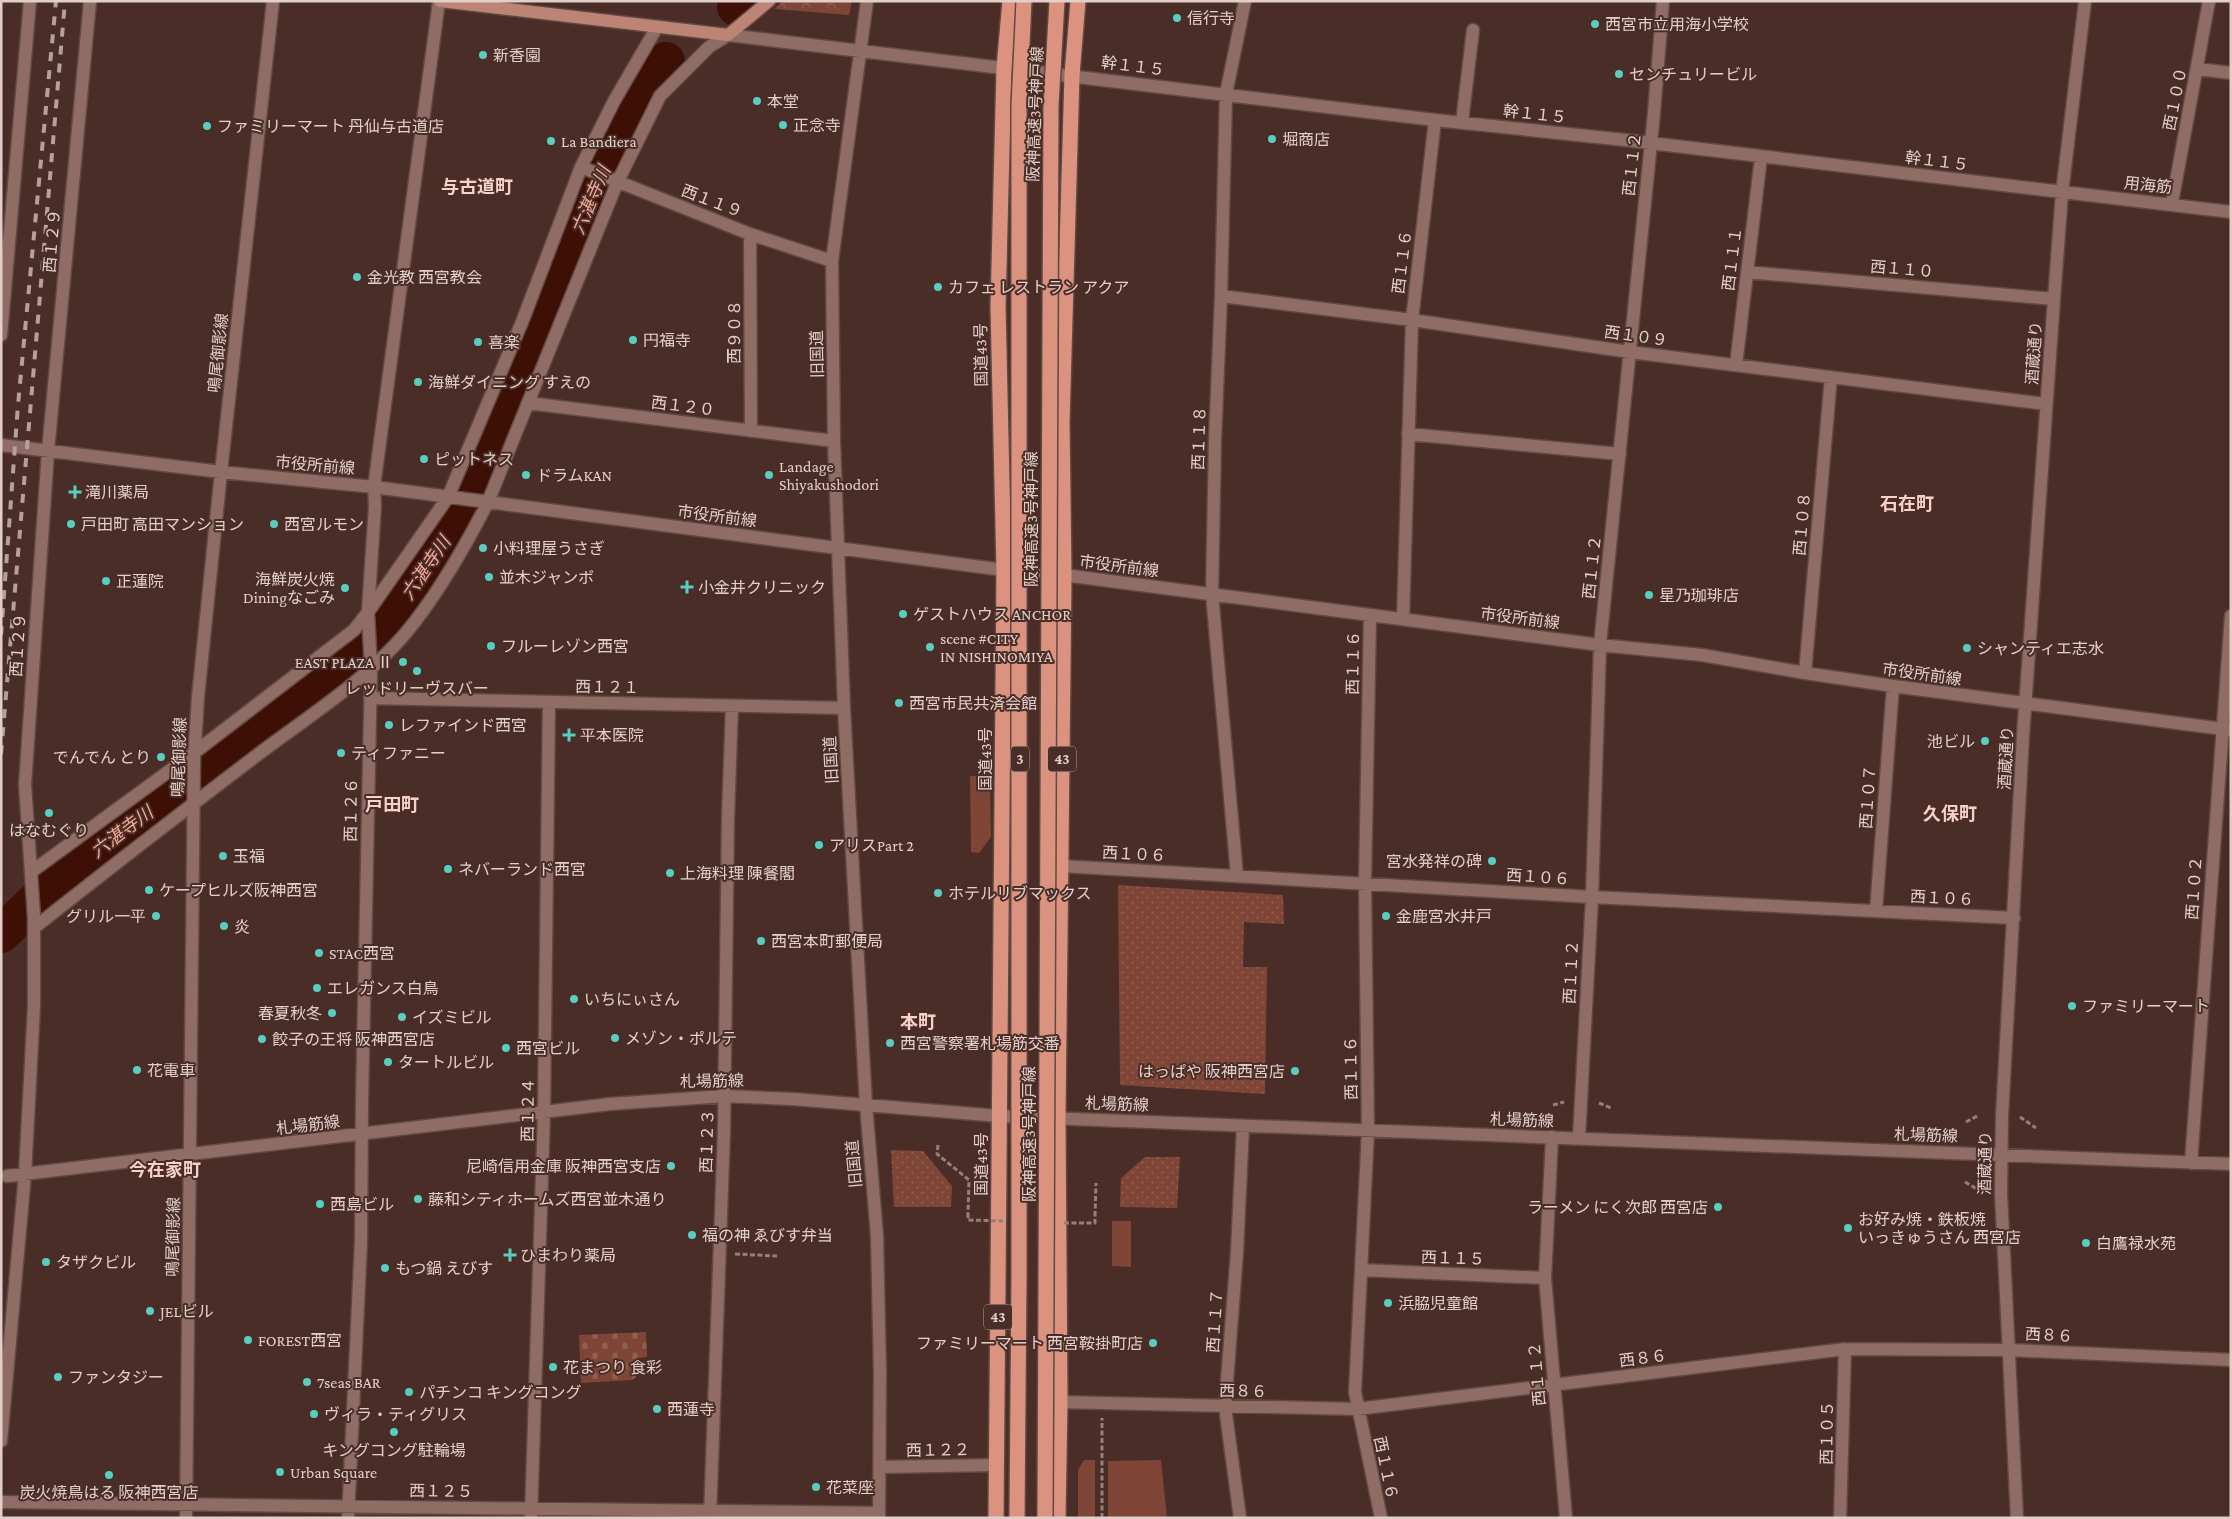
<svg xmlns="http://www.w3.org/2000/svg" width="2232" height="1519" font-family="'Crimson Pro','Noto Sans JP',serif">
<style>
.green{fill:#7f4637}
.forest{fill:url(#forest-crowns)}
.cemetery{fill:url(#cemetery-stones)}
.park{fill:url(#park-dots)}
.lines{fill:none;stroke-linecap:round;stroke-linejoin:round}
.river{stroke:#3d0f05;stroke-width:38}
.minor-casing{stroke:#614943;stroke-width:15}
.major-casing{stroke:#614943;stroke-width:15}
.highway-casing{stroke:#614943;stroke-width:18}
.path{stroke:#977f79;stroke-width:3;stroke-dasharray:5 2.5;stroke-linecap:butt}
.minor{stroke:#8f6d65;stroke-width:12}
.major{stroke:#bd8475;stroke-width:12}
.highway{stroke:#db9380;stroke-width:15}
.rail{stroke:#b6a09b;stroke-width:4;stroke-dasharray:9 9;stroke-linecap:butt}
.highway-bridge-casing{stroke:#614943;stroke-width:18;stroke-linecap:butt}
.path-bridge{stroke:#977f79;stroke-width:3;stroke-dasharray:5 2.5;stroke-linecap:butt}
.highway-bridge{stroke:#db9380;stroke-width:15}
.poi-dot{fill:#58cec0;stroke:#4a2d26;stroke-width:2}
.labels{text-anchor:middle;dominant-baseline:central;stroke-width:4;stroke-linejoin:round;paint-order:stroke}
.shield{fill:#4a2d26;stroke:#b49e99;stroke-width:1}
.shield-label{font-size:15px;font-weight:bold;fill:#e2cfca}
.poi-label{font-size:16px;fill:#e2cfca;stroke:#4a2d26;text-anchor:start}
.street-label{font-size:16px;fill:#e2cfca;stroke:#4a2d26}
.neighbourhood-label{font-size:18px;font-weight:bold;fill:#f7d1c7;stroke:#4a2d26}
.water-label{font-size:18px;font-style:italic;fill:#f5aa97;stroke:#4a2d26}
</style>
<defs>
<pattern id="forest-crowns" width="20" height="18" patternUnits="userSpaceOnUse" patternTransform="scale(1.25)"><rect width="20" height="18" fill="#7f4637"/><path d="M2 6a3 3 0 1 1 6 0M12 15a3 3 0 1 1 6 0" fill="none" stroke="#916053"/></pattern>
<pattern id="cemetery-stones" width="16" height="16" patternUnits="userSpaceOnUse" patternTransform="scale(1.25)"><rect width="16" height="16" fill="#7f4637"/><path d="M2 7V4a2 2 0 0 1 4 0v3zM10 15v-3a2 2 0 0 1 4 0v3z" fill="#916053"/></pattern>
<pattern id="park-dots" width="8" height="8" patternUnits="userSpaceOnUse" patternTransform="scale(1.25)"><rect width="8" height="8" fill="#7f4637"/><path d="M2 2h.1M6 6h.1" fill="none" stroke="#916053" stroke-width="1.8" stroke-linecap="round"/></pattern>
</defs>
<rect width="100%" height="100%" fill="#4a2d26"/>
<path class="green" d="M970,776H985L990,781L991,837L979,853L971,852Z
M1112,1221H1131V1267L1112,1266Z
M1084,1460H1095V1518H1078V1470Z
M1161,1460L1167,1518H1108V1461Z"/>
<path class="forest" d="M783,1H852L849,15L775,9Z"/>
<path class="cemetery" d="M646,1332L647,1357L637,1358L636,1377L632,1380L581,1383L579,1335Z"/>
<path class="park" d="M1118,885L1283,895L1284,924L1244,922L1243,967H1267L1265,1094L1120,1085Z
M891,1150L923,1151L952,1186L951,1207H894Z
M1145,1157H1180L1177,1208L1120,1207L1121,1178Z"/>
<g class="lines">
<path class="river" d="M736,7L743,1
M1,934L58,880L174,791L353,659L390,621L455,525L481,476L546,320L596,185L640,90L666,61"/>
<defs>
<path id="minor" d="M867,1L832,261L834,441L844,708L866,1105L877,1236L880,1373L879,1518
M2198,69L2231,73
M1462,122L1473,30
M581,167L750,234L832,261
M2172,203L2209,1
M750,234L751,431
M1747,272L2054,299
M1221,296L1412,320L1630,352L2046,404
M1,335L30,1
M1736,365L1761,157
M528,403L834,441
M1408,434L1620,454
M1,445L221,472L374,487L1004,570L1064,575L1600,645L1702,655L1805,673L1893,686L2231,730
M1370,615L1365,883L1368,1130L1355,1392L1381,1518
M1403,619L1412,320L1435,120
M1805,673L1831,377
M370,698L844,708
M1061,866L1592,897L2014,918
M31,872L195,752L354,630L368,612L448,497L522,322L581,167L614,101L657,27
M1237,876L1212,594L1215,440L1221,296L1226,94L1245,1
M1876,911L1893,686
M34,928C107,870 181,813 256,756C306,718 363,683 405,634C436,597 466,545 488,502L617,183L660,96L709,47L728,35L1435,120L1625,140L2231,212
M1552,1137L1545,1278L1566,1518
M1579,1138L1592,897L1600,645L1654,113L1663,1
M2191,1163L2231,616
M7,1176L610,1104L725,1096L793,1099L999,1116L2231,1164
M1361,1270L1545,1278
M1060,1402L1357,1409L1845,1349L2009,1350L2231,1360
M1,1441L25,1174L34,1006V917L25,785L48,451L90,1
M880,1467L997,1465
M1,1502L879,1513
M186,1518L194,760L198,697L221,472L273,1
M348,1518L361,1241L362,1102L371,669L368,612L375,506L374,487L439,1
M531,1518L544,1113L549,702
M710,1518L724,1131L728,817L732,706
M1240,1518L1225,1407L1237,1252L1243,1126
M1840,1518L1845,1349
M2017,1518L2001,1193L2002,1116L2023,736L2054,299L2062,193L2085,1"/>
<path id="major" d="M440,1L728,35L769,1"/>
<path id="highway" d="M996,1518L1004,570L998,307L1004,68L1010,1
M1058,1518L1060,1402L1058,1118L1064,575L1062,422L1072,75L1078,1"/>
</defs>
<use href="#minor" class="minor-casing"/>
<use href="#major" class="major-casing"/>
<use href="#highway" class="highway-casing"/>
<path class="path" d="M1599,1103L1611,1108
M1553,1105L1564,1102
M2020,1117L2036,1128
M1966,1122L1979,1115
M938,1145L937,1154L969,1180L968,1213
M1965,1182L1982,1192
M1095,1216L1096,1183
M735,1254L777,1256
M1102,1518V1418"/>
<use href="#minor" class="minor"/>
<use href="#major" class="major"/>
<use href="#highway" class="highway"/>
<path class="rail" d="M1,635L18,405L56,1
M1,754L65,1"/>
<defs>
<path id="highway-bridge" d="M1017,1518L1019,1277V105L1024,1
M1045,1518L1051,105L1057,1"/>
</defs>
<use href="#highway-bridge" class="highway-bridge-casing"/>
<path class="path-bridge" d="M968,1213V1220L1003,1221
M1064,1223H1095V1216"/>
<use href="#highway-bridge" class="highway-bridge"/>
</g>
<g class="poi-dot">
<circle cx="1177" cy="18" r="5"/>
<circle cx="1595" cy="24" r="5"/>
<circle cx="483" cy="55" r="5"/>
<circle cx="1619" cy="74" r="5"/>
<circle cx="757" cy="101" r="5"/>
<circle cx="783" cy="125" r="5"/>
<circle cx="207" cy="126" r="5"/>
<circle cx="1272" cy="139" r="5"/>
<circle cx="551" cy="141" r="5"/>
<circle cx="357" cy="277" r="5"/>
<circle cx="938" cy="287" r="5"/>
<circle cx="633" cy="340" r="5"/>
<circle cx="478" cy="342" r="5"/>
<circle cx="418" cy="382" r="5"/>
<circle cx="424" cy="459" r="5"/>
<circle cx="526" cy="475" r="5"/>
<circle cx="769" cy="475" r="5"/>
<path d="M72.5 484.5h5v5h5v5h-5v5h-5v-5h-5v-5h5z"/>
<circle cx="71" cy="524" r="5"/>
<circle cx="274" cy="524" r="5"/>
<circle cx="483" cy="548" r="5"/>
<circle cx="489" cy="577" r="5"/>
<circle cx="106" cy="581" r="5"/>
<path d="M684.5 579.5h5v5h5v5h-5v5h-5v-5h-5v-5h5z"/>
<circle cx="345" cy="588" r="5"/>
<circle cx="1649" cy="595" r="5"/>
<circle cx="903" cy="614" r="5"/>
<circle cx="491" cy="646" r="5"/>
<circle cx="930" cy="647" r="5"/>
<circle cx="1967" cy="648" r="5"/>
<circle cx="403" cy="662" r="5"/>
<circle cx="417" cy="671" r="5"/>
<circle cx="899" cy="703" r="5"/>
<circle cx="389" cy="725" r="5"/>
<path d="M566.5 727.5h5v5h5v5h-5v5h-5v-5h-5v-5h5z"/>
<circle cx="1985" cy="741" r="5"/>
<circle cx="341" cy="753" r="5"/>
<circle cx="161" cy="757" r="5"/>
<circle cx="49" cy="813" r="5"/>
<circle cx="819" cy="845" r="5"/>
<circle cx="223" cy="856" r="5"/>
<circle cx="1492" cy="861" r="5"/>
<circle cx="448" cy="869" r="5"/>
<circle cx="670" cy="873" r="5"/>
<circle cx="149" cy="890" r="5"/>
<circle cx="938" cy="893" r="5"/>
<circle cx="156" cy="916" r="5"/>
<circle cx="1386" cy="916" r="5"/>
<circle cx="224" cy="926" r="5"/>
<circle cx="761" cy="941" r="5"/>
<circle cx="319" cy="953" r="5"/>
<circle cx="317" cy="988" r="5"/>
<circle cx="574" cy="999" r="5"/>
<circle cx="2072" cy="1006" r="5"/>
<circle cx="332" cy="1013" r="5"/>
<circle cx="402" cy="1017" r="5"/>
<circle cx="615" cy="1038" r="5"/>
<circle cx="262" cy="1039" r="5"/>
<circle cx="890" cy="1043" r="5"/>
<circle cx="506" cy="1048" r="5"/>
<circle cx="388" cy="1062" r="5"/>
<circle cx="137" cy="1070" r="5"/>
<circle cx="1295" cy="1071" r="5"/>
<circle cx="671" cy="1166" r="5"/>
<circle cx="418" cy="1199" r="5"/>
<circle cx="320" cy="1204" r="5"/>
<circle cx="1718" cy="1207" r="5"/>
<circle cx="1848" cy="1228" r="5"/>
<circle cx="692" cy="1235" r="5"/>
<circle cx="2086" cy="1243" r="5"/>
<path d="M507.5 1247.5h5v5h5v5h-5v5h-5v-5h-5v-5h5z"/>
<circle cx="46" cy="1262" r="5"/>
<circle cx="385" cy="1268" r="5"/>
<circle cx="1388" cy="1303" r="5"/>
<circle cx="150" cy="1311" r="5"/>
<circle cx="248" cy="1340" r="5"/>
<circle cx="1153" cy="1343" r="5"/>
<circle cx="553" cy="1367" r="5"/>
<circle cx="58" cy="1377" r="5"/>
<circle cx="307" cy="1382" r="5"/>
<circle cx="409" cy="1392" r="5"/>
<circle cx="657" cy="1409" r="5"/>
<circle cx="314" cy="1414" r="5"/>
<circle cx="394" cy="1432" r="5"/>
<circle cx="280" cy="1472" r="5"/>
<circle cx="109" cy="1475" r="5"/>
<circle cx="816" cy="1487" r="5"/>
</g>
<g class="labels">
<g class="shield">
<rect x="1011" y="746.5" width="18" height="25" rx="4"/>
<rect x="1048" y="746.5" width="28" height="25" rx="4"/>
<rect x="984" y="1304.5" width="28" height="25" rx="4"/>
</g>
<g class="shield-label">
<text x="1020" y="759">3</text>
<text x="1062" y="759">43</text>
<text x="998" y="1317">43</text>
</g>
<g class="poi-label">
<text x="1187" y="18">信行寺</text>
<text x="1605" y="24">西宮市立用海小学校</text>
<text x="493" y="55">新香園</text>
<text x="1629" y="74">センチュリービル</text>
<text x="767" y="101">本堂</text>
<text x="793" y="125">正念寺</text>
<text x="217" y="126">ファミリーマート 丹仙与古道店</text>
<text x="1282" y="139">堀商店</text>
<text x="561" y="141">La Bandiera</text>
<text x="367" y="277">金光教 西宮教会</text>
<text x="948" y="287">カフェ レストラン アクア</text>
<text x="643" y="340">円福寺</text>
<text x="488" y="342">喜楽</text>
<text x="428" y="382">海鮮ダイニング すえの</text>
<text x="434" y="459">ピットネス</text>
<text x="779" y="466">Landage<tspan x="779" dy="18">Shiyakushodori</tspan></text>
<text x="536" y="475">ドラムKAN</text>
<text x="85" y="492">滝川薬局</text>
<text x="81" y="524">戸田町 高田マンション</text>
<text x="284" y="524">西宮ルモン</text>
<text x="493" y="548">小料理屋うさぎ</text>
<text x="499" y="577">並木ジャンボ</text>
<text x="335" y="579" text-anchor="end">海鮮炭火焼<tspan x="335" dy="18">Diningなごみ</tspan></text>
<text x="116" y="581">正蓮院</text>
<text x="698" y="587">小金井クリニック</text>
<text x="1659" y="595">星乃珈琲店</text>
<text x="913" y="614">ゲストハウス ANCHOR</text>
<text x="940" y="638">scene #CITY<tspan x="940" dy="18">IN NISHINOMIYA</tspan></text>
<text x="501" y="646">フルーレゾン西宮</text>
<text x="1977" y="648">シャンティエ志水</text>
<text x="393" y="662" text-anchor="end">EAST PLAZA Ⅱ</text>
<text x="417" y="688" text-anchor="middle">レッドリーヴスバー</text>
<text x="909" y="703">西宮市民共済会館</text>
<text x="399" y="725">レファインド西宮</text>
<text x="580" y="735">平本医院</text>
<text x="1975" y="741" text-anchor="end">池ビル</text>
<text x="351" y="753">ティファニー</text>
<text x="151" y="757" text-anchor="end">でんでん とり</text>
<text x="49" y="830" text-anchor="middle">はなむぐり</text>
<text x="829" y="845">アリスPart 2</text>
<text x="233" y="856">玉福</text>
<text x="1482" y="861" text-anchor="end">宮水発祥の碑</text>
<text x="458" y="869">ネバーランド西宮</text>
<text x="680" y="873">上海料理 陳餐閣</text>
<text x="159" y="890">ケープヒルズ阪神西宮</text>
<text x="948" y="893">ホテルリブマックス</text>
<text x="146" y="916" text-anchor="end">グリル一平</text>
<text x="1396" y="916">金鹿宮水井戸</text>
<text x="234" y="926">炎</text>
<text x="771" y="941">西宮本町郵便局</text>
<text x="329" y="953">STAC西宮</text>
<text x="327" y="988">エレガンス白鳥</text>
<text x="584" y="999">いちにぃさん</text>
<text x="2082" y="1006">ファミリーマート</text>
<text x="322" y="1013" text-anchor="end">春夏秋冬</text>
<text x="412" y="1017">イズミビル</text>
<text x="625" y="1038">メゾン・ポルテ</text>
<text x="272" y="1039">餃子の王将 阪神西宮店</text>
<text x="900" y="1043">西宮警察署札場筋交番</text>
<text x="516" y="1048">西宮ビル</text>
<text x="398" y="1062">タートルビル</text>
<text x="147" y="1070">花電車</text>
<text x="1285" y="1071" text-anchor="end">はっぱや 阪神西宮店</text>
<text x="661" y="1166" text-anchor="end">尼崎信用金庫 阪神西宮支店</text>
<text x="428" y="1199">藤和シティホームズ西宮並木通り</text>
<text x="330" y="1204">西島ビル</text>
<text x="1708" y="1207" text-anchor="end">ラーメン にく次郎 西宮店</text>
<text x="1858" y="1219">お好み焼・鉄板焼<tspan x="1858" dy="18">いっきゅうさん 西宮店</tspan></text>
<text x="702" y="1235">福の神 ゑびす弁当</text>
<text x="2096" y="1243">白鷹禄水苑</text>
<text x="520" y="1255">ひまわり薬局</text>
<text x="56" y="1262">タザクビル</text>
<text x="395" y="1268">もつ鍋 えびす</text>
<text x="1398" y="1303">浜脇児童館</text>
<text x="160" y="1311">JELビル</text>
<text x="258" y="1340">FOREST西宮</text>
<text x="1143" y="1343" text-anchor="end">ファミリーマート 西宮鞍掛町店</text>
<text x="563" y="1367">花まつり 食彩</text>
<text x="68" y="1377">ファンタジー</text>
<text x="317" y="1382">7seas BAR</text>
<text x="419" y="1392">パチンコ キングコング</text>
<text x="667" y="1409">西蓮寺</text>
<text x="324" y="1414">ヴィラ・ティグリス</text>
<text x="394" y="1450" text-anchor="middle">キングコング駐輪場</text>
<text x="290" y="1472">Urban Square</text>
<text x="826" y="1487">花菜座</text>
<text x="109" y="1492" text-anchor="middle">炭火焼鳥はる 阪神西宮店</text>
</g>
<g class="street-label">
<text transform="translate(1133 66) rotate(7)">幹１１５</text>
<text transform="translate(2175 99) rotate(-79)">西１００</text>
<text transform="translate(1035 114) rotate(-88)">阪神高速3号神戸線</text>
<text transform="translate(1535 114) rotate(6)">幹１１５</text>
<text transform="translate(1937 161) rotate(7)">幹１１５</text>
<text transform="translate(1632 164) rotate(-84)">西１１２</text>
<text transform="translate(2148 185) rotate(6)">用海筋</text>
<text transform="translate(712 201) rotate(21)">西１１９</text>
<text transform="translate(52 241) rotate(-85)">西１２９</text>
<text transform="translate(1732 259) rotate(-83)">西１１１</text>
<text transform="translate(1402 262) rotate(-83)">西１１６</text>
<text transform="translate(1902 269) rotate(5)">西１１０</text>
<text transform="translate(734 332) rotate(-90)">西９０８</text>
<text transform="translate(1636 336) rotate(8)">西１０９</text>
<text transform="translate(218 353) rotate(-84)">鳴尾御影線</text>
<text transform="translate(2034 353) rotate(-86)">酒蔵通り</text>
<text transform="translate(817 354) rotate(-91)">旧国道</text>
<text transform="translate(981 355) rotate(-91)">国道43号</text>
<text transform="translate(683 406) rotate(7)">西１２０</text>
<text transform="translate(1199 438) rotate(-88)">西１１８</text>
<text transform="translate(315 465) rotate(5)">市役所前線</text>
<text transform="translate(717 516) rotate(7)">市役所前線</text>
<text transform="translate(1031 519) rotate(-90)">阪神高速3号神戸線</text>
<text transform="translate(1802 524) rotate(-85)">西１０８</text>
<text transform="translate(1119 566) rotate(7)">市役所前線</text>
<text transform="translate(1592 567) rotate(-84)">西１１２</text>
<text transform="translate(1520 618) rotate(7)">市役所前線</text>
<text transform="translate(18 645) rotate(-86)">西１２９</text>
<text transform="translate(1353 663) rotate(-89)">西１１６</text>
<text transform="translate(1922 674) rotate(8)">市役所前線</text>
<text transform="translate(607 687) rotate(1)">西１２１</text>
<text transform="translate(179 757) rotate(-88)">鳴尾御影線</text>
<text transform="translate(2006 758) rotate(-87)">酒蔵通り</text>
<text transform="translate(985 759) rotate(-90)">国道43号</text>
<text transform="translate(831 760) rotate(-93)">旧国道</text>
<text transform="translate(1868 797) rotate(-86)">西１０７</text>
<text transform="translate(351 810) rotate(-89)">西１２６</text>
<text transform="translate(1134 854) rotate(3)">西１０６</text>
<text transform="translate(1538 877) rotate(4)">西１０６</text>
<text transform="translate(2194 888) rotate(-86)">西１０２</text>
<text transform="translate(1942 898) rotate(3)">西１０６</text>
<text transform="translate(1571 972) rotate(-87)">西１１２</text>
<text transform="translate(1351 1068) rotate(-91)">西１１６</text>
<text transform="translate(712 1081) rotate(-1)">札場筋線</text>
<text transform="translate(1117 1104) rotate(2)">札場筋線</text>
<text transform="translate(528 1110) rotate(-89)">西１２４</text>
<text transform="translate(1522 1120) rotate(2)">札場筋線</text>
<text transform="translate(308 1125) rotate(-7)">札場筋線</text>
<text transform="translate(1029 1134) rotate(-90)">阪神高速3号神戸線</text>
<text transform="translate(1926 1135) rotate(2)">札場筋線</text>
<text transform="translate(707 1141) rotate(-88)">西１２３</text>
<text transform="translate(1985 1163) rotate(-89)">酒蔵通り</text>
<text transform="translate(854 1164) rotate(-95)">旧国道</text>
<text transform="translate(981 1164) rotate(-90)">国道43号</text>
<text transform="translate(173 1237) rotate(-89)">鳴尾御影線</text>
<text transform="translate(1453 1258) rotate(2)">西１１５</text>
<text transform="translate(1215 1321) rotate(-86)">西１１７</text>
<text transform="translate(2049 1335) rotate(3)">西８６</text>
<text transform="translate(1643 1358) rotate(-7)">西８６</text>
<text transform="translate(1537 1374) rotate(-95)">西１１２</text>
<text transform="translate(1243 1391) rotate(1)">西８６</text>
<text transform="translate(1827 1433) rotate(-89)">西１０５</text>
<text transform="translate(938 1450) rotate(-1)">西１２２</text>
<text transform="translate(1386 1468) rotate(78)">西１１６</text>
<text transform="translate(441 1491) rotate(1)">西１２５</text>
</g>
<g class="neighbourhood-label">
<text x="477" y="187">与古道町</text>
<text x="1907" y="504">石在町</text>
<text x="392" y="805">戸田町</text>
<text x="1950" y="814">久保町</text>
<text x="918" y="1022">本町</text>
<text x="165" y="1170">今在家町</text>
</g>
<g class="water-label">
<text transform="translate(591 200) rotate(-67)">六湛寺川</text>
<text transform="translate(426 568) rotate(-56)">六湛寺川</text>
<text transform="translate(122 832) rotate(-37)">六湛寺川</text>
</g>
</g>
<rect width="2232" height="1519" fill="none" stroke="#e2cfca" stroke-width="5"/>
</svg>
